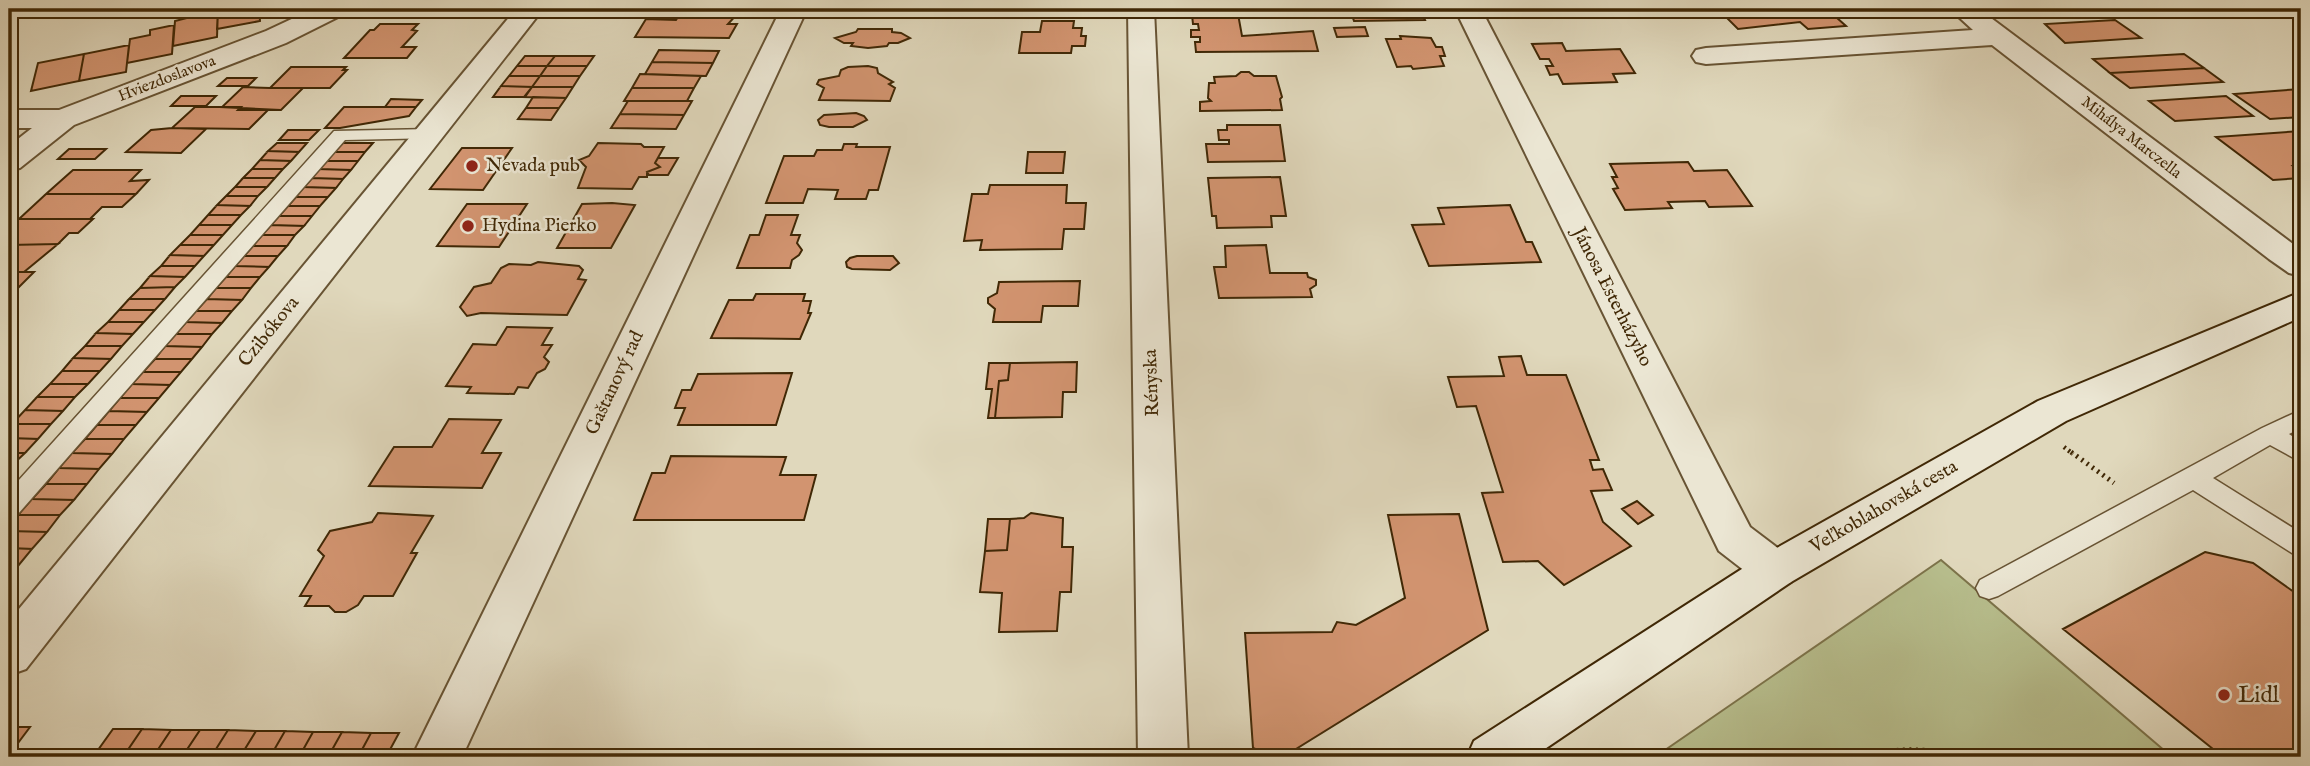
<svg xmlns="http://www.w3.org/2000/svg" width="2310" height="766" font-family="'IM FELL English',serif">
<style>
.green{fill:#b7be8d;stroke:#7c734a;stroke-width:2}
.building{fill:#d29470;stroke:#402806;stroke-width:2}
.lines{fill:none;stroke-linecap:round;stroke-linejoin:round}
.lane-casing{stroke:#685434;stroke-width:3}
.street-casing{stroke:#685434;stroke-width:4}
.secondary-casing{stroke:#402806;stroke-width:4}
.path-far1{stroke:#402806;stroke-width:4.5;stroke-dasharray:2 3.5;stroke-linecap:butt}
.path{stroke:#402806;stroke-width:5;stroke-dasharray:2 4.5;stroke-linecap:butt}
.lane{fill:#ebe6d3;fill-rule:evenodd}
.street{fill:#ebe6d3;fill-rule:evenodd}
.secondary{fill:#ebe6d3;fill-rule:evenodd}
.poi-dot{fill:#8f2418;stroke:#ebe6d3;stroke-width:2.5}
.labels{text-anchor:middle;dominant-baseline:central;stroke-width:5;stroke-linejoin:round;paint-order:stroke}
.far-street-label{font-size:16px;fill:#402806;stroke:#ebe6d3}
.poi-label{font-size:19px;fill:#402806;stroke:#ebe6d3;text-anchor:start}
.street-label{font-size:19px;fill:#402806;stroke:#ebe6d3}
.near-poi-label{font-size:23px;fill:#402806;stroke:#ebe6d3;text-anchor:start}
</style>
<rect width="100%" height="100%" fill="#e0d8bc"/>
<filter id="stains"><feTurbulence type="fractalNoise" baseFrequency=".00286" numOctaves="4"/><feColorMatrix values="0 0 0 0 .2 0 0 0 0 .09 0 0 0 0 .02 0 0 0 .5 -.17"/></filter>
<radialGradient id="worn" r=".72"><stop offset=".6" stop-color="#630" stop-opacity="0"/><stop offset="1" stop-color="#630" stop-opacity=".3"/></radialGradient>
<path class="green" d="M1941,560L2172,757H1655Z"/>
<path class="building" d="M218,9L217,37L173,46L175,21L191,17L192,13Z
M218,9H259L260,21L217,29Z
M389,9H448L442,15H383Z
M675,9H683L676,20L646,19L651,11H673Z
M683,9H729L727,12H739L728,24H737L729,38L635,37L646,19L676,20Z
M856,9H905L904,11H855Z
M1023,9H1087V12L1022,11Z
M1350,9H1420L1425,20L1354,21Z
M1718,9H1827L1846,26L1808,29L1800,22L1738,29Z
M1238,14L1242,36L1313,31L1318,51L1196,52L1195,42H1200V37H1191V30H1199L1198,24H1193L1192,15Z
M2115,20L2141,38L2065,43L2045,24Z
M1042,21H1074L1073,28H1082L1081,36H1086L1085,46H1072L1071,53H1019L1022,32H1040Z
M380,24H418L412,30L417,31L402,47H416L407,58H344L370,30H374Z
M174,25L172,54L127,63L130,39L150,35V30Z
M1365,27L1368,36L1337,37L1334,28Z
M858,29H892V32L901,33L910,38L898,43H889L887,46L868,48L851,46L853,43H844L835,38L856,32Z
M1400,36L1431,38L1436,47H1442L1445,56H1440L1444,66L1413,69L1411,66L1397,67L1386,39H1401Z
M1562,43L1566,51L1620,49L1635,73L1613,74L1617,82L1563,84L1558,74L1550,75L1546,66H1553L1549,59H1540L1532,44Z
M129,45L126,72L79,81L84,54Z
M659,50L719,51L713,63L652,62Z
M84,54L79,81L31,91L38,63Z
M2184,54L2204,68L2110,73L2093,59Z
M525,56H555L547,66H517Z
M555,56H594L587,66H547Z
M652,62L713,63L706,76L645,74Z
M517,66H547L540,76H509Z
M547,66H587L580,76H540Z
M868,66L877,68L878,73L893,82L889,84L895,88L890,101L819,100L824,88L817,84L819,80L839,76L841,70L848,67Z
M291,67H346L343,70H347L330,88H270Z
M2204,68L2223,82L2130,88L2110,73Z
M1241,72H1249L1254,76H1276L1282,97L1280,99L1282,110L1200,111V102L1211,101L1208,98L1209,83H1215L1214,77L1236,76Z
M640,74L701,76L694,88H632Z
M509,76H540L532,87L501,86Z
M540,76H580L573,87H532Z
M227,78H256L248,86H218Z
M501,86L532,87L525,97H493Z
M243,87L270,88H303L281,110L222,107Z
M532,87H573L566,98L524,97Z
M632,88H694L687,101H624Z
M2301,89V117L2270,119L2234,94Z
M181,96H216L206,106H171Z
M2226,96L2253,116L2175,121L2149,101Z
M533,97L566,98L559,108H526Z
M391,99L422,100L416,107H385Z
M628,101H692L684,115L620,114Z
M195,107H241L238,110H268L249,129L172,128Z
M344,107H416L409,116L340,128H325Z
M526,108H559L551,120L518,119Z
M856,113L864,116L867,120L853,127H829L820,125L818,120L824,115Z
M620,114L684,115L676,129L611,128Z
M1227,125H1280L1285,161L1208,162L1206,144H1229V140H1219L1218,130H1227Z
M172,128L206,129L181,153L126,152L151,130Z
M288,130H319L309,140H279Z
M2301,131V165L2293,166L2301,172V178L2273,180L2216,137Z
M277,143H307L299,152L268,151Z
M343,143H373L365,152H334Z
M598,143L641,144L644,147H664L655,163L660,167L647,172V177H639L632,189L578,188L586,167L579,160L589,156Z
M844,144H857L856,147H890L878,190H869L866,199H835L838,190L808,189L803,203H766L784,156H814L817,150H842Z
M462,148H512L483,190L430,189Z
M69,149H106L95,159H58Z
M268,151L299,152L291,161L260,160Z
M334,152H365L358,161H327Z
M1028,152H1065L1063,173H1026Z
M658,158H678L668,175H649L647,172L660,167L655,163Z
M260,160L291,161L283,169H252Z
M327,161H358L351,170L319,169Z
M1688,162L1694,171L1727,170L1752,206L1709,207L1705,201L1668,202L1672,208L1625,210L1613,189L1618,188L1612,177H1617L1610,164Z
M252,169H283L275,178H243Z
M319,169L351,170L343,179L312,178Z
M73,170H141L130,181L149,180L136,194H46Z
M1280,177L1286,216H1271L1272,227L1217,228L1216,216H1212L1208,178Z
M243,178H275L267,187H235Z
M312,178L343,179L336,188L304,187Z
M990,185H1067L1066,203H1086L1084,229H1064L1062,249L980,250L982,240L964,241L972,194H988Z
M235,187H267L258,196H226Z
M304,187L336,188L328,197H296Z
M46,194H136L122,207H102L90,219H19Z
M226,196H258L250,206L217,205Z
M296,197H328L320,206H288Z
M612,203L635,205L611,248H557L582,204Z
M467,204H527L499,247L437,246Z
M217,205L250,206L241,215H208Z
M1510,205L1526,242H1532L1541,262L1429,266L1412,225L1444,224L1438,208Z
M288,206H320L312,216H279Z
M208,215H241L232,225H199Z
M766,215H798L791,235H800L797,243L802,250L799,255L792,260L790,268H737L750,235H759Z
M279,216H312L304,226L271,225Z
M9,219H93L78,233H69L58,244L9,245Z
M199,225H232L223,235H190Z
M271,225L304,226L295,235H262Z
M190,235H223L214,245H180Z
M262,235H295L287,246H253Z
M58,244L24,272H9V245Z
M180,245H214L204,256L170,255Z
M1266,245L1270,273H1307L1308,277L1316,280V285L1310,289L1312,297L1219,298L1214,267H1226L1225,246Z
M253,246H287L278,256H244Z
M170,255L204,256L195,266H161Z
M244,256H278L269,267L235,266Z
M857,256H893L899,263L890,270L852,269L847,267L846,262L850,258Z
M538,262L579,266L583,270L578,279L586,280L567,315L481,313L467,316L460,307L474,287L491,283L501,268L509,264L531,265Z
M161,266H195L185,277L150,276Z
M235,266L269,267L260,277H226Z
M9,272H34L17,289H9Z
M150,276L185,277L175,287L140,288Z
M226,277H260L251,288H216Z
M1080,281L1078,306H1043L1041,322H993L995,309L988,303V298L997,293L999,282Z
M175,287L165,299H129L140,288Z
M216,288H251L242,300L207,299Z
M756,294H805L803,301H811L808,313H811L800,339L711,338L729,300H753Z
M129,299H165L155,310H119Z
M207,299L242,300L232,311H196Z
M119,310H155L144,322H108Z
M196,311H232L222,323L186,322Z
M108,322H144L133,334L96,333Z
M186,322L222,323L212,334H176Z
M507,327L552,328L542,345H552L544,357L549,362L545,369L537,373L528,388L518,387L514,394L467,393L471,387L446,386L473,344L496,345Z
M96,333L133,334L122,346H85Z
M176,334H212L202,347L165,346Z
M85,346H122L111,359L73,358Z
M165,346L202,347L192,359H155Z
M1521,356L1527,375H1566L1599,460H1590L1593,470L1603,469L1612,490L1591,491L1603,522L1631,546L1564,585L1538,561L1503,562L1482,493L1503,492L1476,406L1457,407L1448,377L1504,376L1499,357Z
M73,358L111,359L100,371H62Z
M155,359H192L181,372H143Z
M1077,362L1076,392H1063L1062,417L995,418L999,381L1008,380L1010,363Z
M989,363H1010L1008,380L999,381L995,418H988L992,389H986Z
M62,371H100L88,384H50Z
M143,372H181L170,385L132,384Z
M792,373L776,425H678L685,408H675L682,390H691L698,374Z
M50,384H88L75,397H37Z
M132,384L170,385L159,398H120Z
M37,397H75L63,411L25,410Z
M120,398H159L147,412L109,411Z
M25,410L63,411L51,424H12Z
M109,411L147,412L136,425H97Z
M449,419L501,420L482,453H501L482,488L369,486L394,447H432Z
M12,424H51L38,439L9,438V427Z
M97,425H136L124,439H85Z
M9,438L38,439L25,453H9Z
M85,439H124L112,454L72,453Z
M9,453H25L9,468Z
M72,453L112,454L99,469L59,468Z
M671,456L786,457L780,475H816L804,520H634L652,473H665Z
M59,468L99,469L87,484H46Z
M46,484H87L74,500L32,499Z
M32,499L74,500L60,515H18Z
M1637,501L1653,515L1638,524L1622,509Z
M378,513L433,516L411,553H417L393,596H364L358,605L346,612H335L329,606H305L311,596H300L324,556L318,550L330,531L372,522Z
M1031,513L1063,518L1062,547H1073L1071,592H1060L1057,631L999,632L1002,593L980,592L985,551L1007,550L1010,519L1024,518Z
M1459,514L1488,630L1283,757H1274L1253,748L1245,633L1332,632L1337,622L1356,625L1405,598L1388,515Z
M18,515H60L47,532L9,531V525Z
M988,519H1010L1007,550L985,551Z
M9,531L47,532L32,549L9,548Z
M9,548L32,549L18,566H9Z
M2205,552L2253,563L2301,597V757H2223L2063,629Z
M9,727H30L9,755Z
M113,729H142L123,757H93Z
M142,729L171,730L153,757H123Z
M171,730H200L182,757H153Z
M200,730H228L211,757H182Z
M228,730L256,731L240,757H211Z
M256,731H285L270,757H240Z
M285,731L313,732L299,757H270Z
M313,732H342L328,757H299Z
M342,732L371,733L358,757H328Z
M371,733H399L386,757H358Z"/>
<g class="lines">
<defs>
<path id="lane" d="M431,129L437,130L440,134L437,138L345,140L18,514L9,516V491L334,131Z
M2301,410V428L2289,434L2301,442V462L2270,445L2213,478L2301,533V556L2292,553L2193,490L1998,596L1989,599L1980,596L1976,588L1980,580L2262,428Z"/>
<path id="street" d="M313,9H346L342,15L286,43L74,125L20,168L9,170V146L32,128H9V110H59L266,31Z
M516,9H543L26,669L9,675V621Z
M781,9H807L462,757H412Z
M1128,9H1154L1188,757H1138Z
M1455,9H1481L1750,527L1791,558L1797,570L1791,582L1775,588L1759,582L1719,551Z
M1950,9H1979L2301,250V276L2289,273L2269,259L1992,45L1706,64L1696,62L1692,56L1696,50L1706,48L1973,30Z"/>
<path id="secondary" d="M2301,292V317L2066,421L1791,582L1533,757H1467L1474,741L1759,558L2038,401Z"/>
</defs>
<use href="#lane" class="lane-casing"/>
<use href="#street" class="street-casing"/>
<use href="#secondary" class="secondary-casing"/>
<path class="path-far1" d="M2064,447L2073,454"/>
<path class="path" d="M2071,452L2114,483
M1858,757C1894,747 1930,748 1966,757"/>
<use href="#lane" class="lane"/>
<use href="#street" class="street"/>
<use href="#secondary" class="secondary"/>
</g>
<g class="poi-dot">
<circle cx="472" cy="166" r="7"/>
<circle cx="468" cy="226" r="7"/>
<circle cx="2224" cy="695" r="7"/>
</g>
<g class="labels">
<g class="far-street-label">
<text transform="translate(167 79) rotate(-21)">Hviezdoslavova</text>
<text transform="translate(2131 138) rotate(38)">Mihálya Marczella</text>
</g>
<g class="poi-label">
<text x="486" y="166">Nevada pub</text>
<text x="482" y="226">Hydina Pierko</text>
</g>
<g class="street-label">
<text transform="translate(1612 297) rotate(63)">Jánosa Esterházyho</text>
<text transform="translate(269 332) rotate(-51)">Czibókova</text>
<text transform="translate(615 383) rotate(-65)">Gaštanový rad</text>
<text transform="translate(1152 383) rotate(-92)">Rényska</text>
<text transform="translate(1884 507) rotate(-30)">Veľkoblahovská cesta</text>
</g>
<g class="near-poi-label">
<text x="2238" y="695">Lidl</text>
</g>
</g>
<rect width="2310" height="766" fill="none" stroke="#e0d8bc" stroke-width="35"/>
<rect x="10" y="10" width="2289" height="745" fill="none" stroke="#402806" stroke-width="3.5"/>
<rect x="18" y="18" width="2275" height="731" fill="none" stroke="#402806" stroke-width="2"/>
<rect width="100%" height="100%" filter="url(#stains)"/>
<rect width="100%" height="100%" fill="url(#worn)"/>
</svg>
